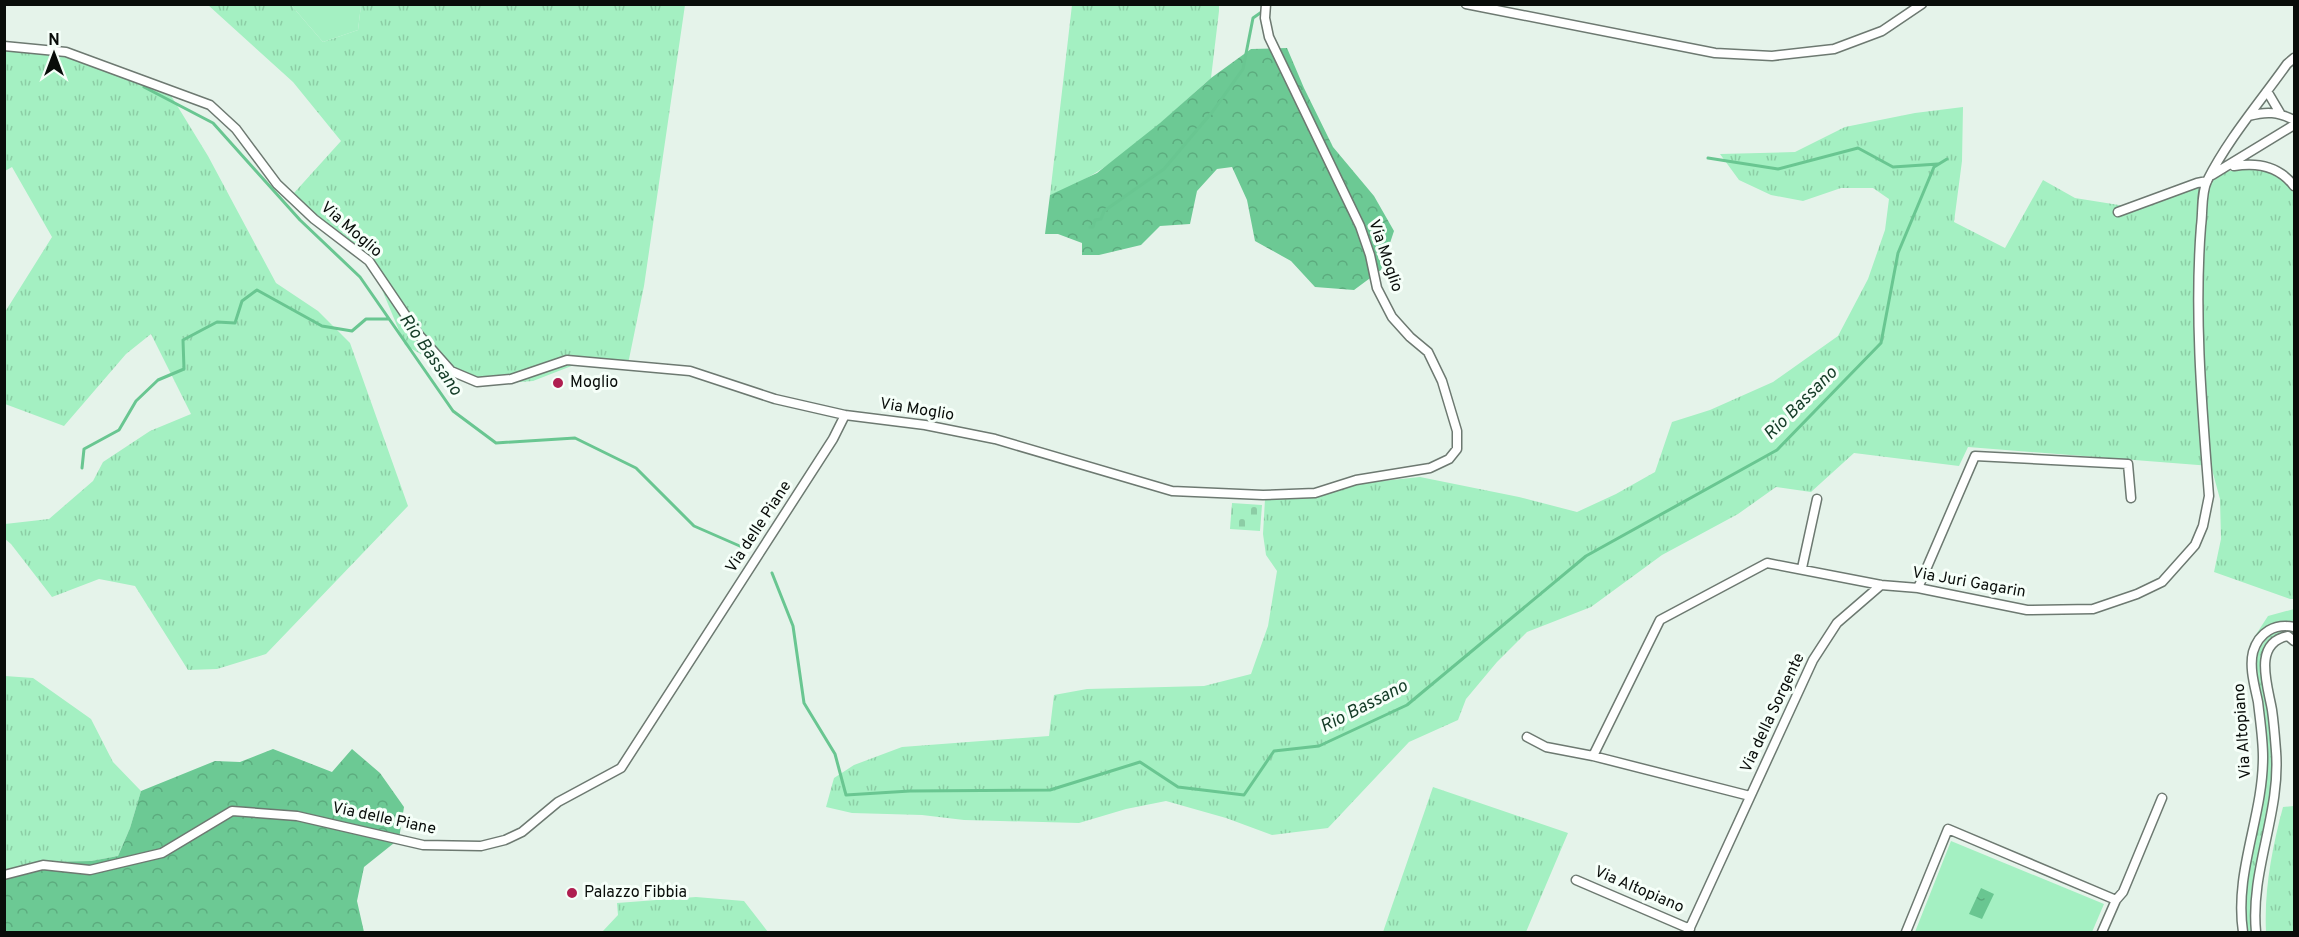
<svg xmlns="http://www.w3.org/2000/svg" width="2299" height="937" font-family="Overpass,sans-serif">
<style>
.grass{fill:url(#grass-tufts)}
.forest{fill:url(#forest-crowns)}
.cemetery{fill:url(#cemetery-stones)}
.green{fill:#a4f0c2}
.water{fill:url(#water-ripples)}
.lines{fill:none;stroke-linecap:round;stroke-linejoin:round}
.stream{stroke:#69c691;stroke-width:3}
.minor-casing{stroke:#6d7971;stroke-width:11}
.minor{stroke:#fff;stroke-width:8}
.poi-dot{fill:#af1e50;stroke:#f6fff9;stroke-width:2}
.labels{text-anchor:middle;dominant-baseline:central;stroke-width:6;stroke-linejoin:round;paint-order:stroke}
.street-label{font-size:16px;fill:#090d0a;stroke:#f6fff9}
.poi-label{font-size:16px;fill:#090d0a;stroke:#f6fff9;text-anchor:start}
.water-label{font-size:18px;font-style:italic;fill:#133b26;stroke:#f6fff9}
</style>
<defs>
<pattern id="grass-tufts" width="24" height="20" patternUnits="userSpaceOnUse" patternTransform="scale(1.5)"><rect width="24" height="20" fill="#a4f0c2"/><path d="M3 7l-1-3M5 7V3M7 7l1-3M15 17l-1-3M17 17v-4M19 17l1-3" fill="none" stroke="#8ccda5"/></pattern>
<pattern id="forest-crowns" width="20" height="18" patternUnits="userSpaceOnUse" patternTransform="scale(1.5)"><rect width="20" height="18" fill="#6cc994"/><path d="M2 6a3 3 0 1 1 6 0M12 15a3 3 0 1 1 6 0" fill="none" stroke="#5cab7e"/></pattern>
<pattern id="cemetery-stones" width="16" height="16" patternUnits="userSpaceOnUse" patternTransform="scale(1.5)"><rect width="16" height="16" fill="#a4f0c2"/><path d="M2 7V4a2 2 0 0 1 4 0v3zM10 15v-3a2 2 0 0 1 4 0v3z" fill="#8ccda5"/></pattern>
<pattern id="water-ripples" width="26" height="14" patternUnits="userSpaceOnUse" patternTransform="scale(1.5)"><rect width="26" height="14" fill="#69c691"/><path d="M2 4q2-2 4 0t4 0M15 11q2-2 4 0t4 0" fill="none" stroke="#5aa97c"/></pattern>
</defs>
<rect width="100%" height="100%" fill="#e5f3ea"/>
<path class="grass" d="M208,5H291L323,42L358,30L361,5H685L644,286L628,364L633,366L592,358L533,381L481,385L447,369L405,345L371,263L324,223L294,193L341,141L293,82Z
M1072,5H1219V11L1211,78C1164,119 1110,175 1050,195Z
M5,48H42L99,59L170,94L208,156L276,283L318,311L350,343L408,506L266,654L217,669L188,670L135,586L99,579L52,597L11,544L5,539V524L49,519L93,481L103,462L150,431L191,414L151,334L126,354L64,426L5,404V312L52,237L12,167L5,171Z
M1963,107L1962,161L1954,222L2005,248L2043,180L2075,198L2125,206L2223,172L2260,167L2279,173L2294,187V599H2290L2214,572L2221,539L2220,499L2211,466L1968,447L1959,466L1854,453L1811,492L1776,487L1738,514L1662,555L1591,607L1527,632L1497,662L1466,699L1458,720L1409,742L1328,828L1272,835L1226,818L1166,801L1126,809L1079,823L964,820L922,815L852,813L826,807L834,778L854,765L902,747L1049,736L1054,695L1087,689L1204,686L1251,674L1268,626L1277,571L1266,555L1263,534L1265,499L1312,497L1363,483L1420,477L1519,497L1577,512L1616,494L1655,472L1672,422L1710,410L1773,382L1838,336L1868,279L1885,230L1889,199L1873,188H1841L1803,201L1771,195L1739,180L1720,154L1795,152L1845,127L1915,113Z
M2294,609V623C2277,619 2269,626 2257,638L2255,636L2268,616Z
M2278,629L2294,630V635L2292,632C2275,634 2269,642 2261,655C2264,698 2275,740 2272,783C2269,834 2247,881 2254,932H2247L2244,904L2246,879L2262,810L2267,761L2256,659C2260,645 2266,638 2278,629Z
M5,676L33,678L91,719L113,762L141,791L130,828L118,856L91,861L40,862L5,870Z
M1433,787L1568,833L1526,932H1383Z
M2294,806V932H2266C2264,890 2272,848 2283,807Z
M696,897L744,901L768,932H602L618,915L617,903Z"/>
<path class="forest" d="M1287,48L1304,88L1333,147L1374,196L1394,231L1381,270L1354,290L1315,287L1291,261L1255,241L1247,200L1232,167L1217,169L1197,191L1190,224L1160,226L1141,245L1099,255H1082V243L1058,234H1045L1050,195L1097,173L1160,123L1211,78L1251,49Z
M273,749L332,772L352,749L380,773L404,807L399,839L364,867L357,901L364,932H5V870L40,862L91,861L118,856L130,828L141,791L215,761L240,762Z"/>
<path class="cemetery" d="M1232,503L1262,505L1260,531L1230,529Z"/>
<path class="green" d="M291,5H361L358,30L323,42Z
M1951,841L2104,904L2092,932H1915Z"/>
<path class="water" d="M1981,888L1994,894L1982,919L1969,914Z"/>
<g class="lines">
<path class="stream" d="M144,87L213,123L300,220L360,277L453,411L496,443L575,438L636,468L694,526L742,547
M1708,158L1778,169L1858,148L1893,167L1938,164
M1090,227H1093L1095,220L1101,219L1104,211L1164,169L1213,111L1243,69L1253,18L1263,11
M82,468L84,449L119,430L136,401L158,380L184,369L183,340L217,322L235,323L242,301L257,290L322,326L352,331L366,319H388
M772,573L793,626L804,703L835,754L846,795L910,791L1050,790L1140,762L1178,787L1244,795L1274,751L1319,746L1407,705L1586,556L1777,450L1881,343L1898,253L1934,167L1947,159"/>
<defs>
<path id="minor" d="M1466,4L1715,53L1772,56L1834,49L1882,31L1922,4
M4,46L66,52L210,105L236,129L277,184L314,219L369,261L419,335L451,371L477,382L511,379L567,360L690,371L775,399L845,415L925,425L995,439L1172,491L1263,495L1315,493L1356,480L1430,468L1449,459L1457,449V431L1442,381L1428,352L1410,337L1392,317L1377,288L1370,255L1360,226L1269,37L1265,18L1266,4
M2267,91L2280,113
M2249,116C2267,111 2278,112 2294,120
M2234,166C2258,162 2279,166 2294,186
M2212,175L2294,125
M2118,212L2197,183L2207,181
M1802,568L1817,499
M1918,588L1975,456L2128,464L2131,498
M1527,737L1546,747L1593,756L1750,796
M1593,756L1660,620L1767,563L1881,585L1918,588L2027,610L2093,609L2137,594L2162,582L2195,545L2203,526L2209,496C2202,407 2194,315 2201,226C2203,212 2201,193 2207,181C2228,139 2260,102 2287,64L2294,58
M4,875L43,865L90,870L162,853L232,811L297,816L423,845L481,846L505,840L522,832L558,802L621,768L833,439L845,415
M1576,880L1690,929
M2116,900L2123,892L2162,798
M1688,932L1813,660L1837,623L1881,585
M1906,932L1948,829L2116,900L2102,932
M2243,932C2234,872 2263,817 2263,757C2263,739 2260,720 2258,702C2255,687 2249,668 2253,652C2259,632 2275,623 2294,627
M2256,932C2250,870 2281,813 2276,751C2275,738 2274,724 2272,710C2268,686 2252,643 2288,636L2294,641"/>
</defs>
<use href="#minor" class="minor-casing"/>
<use href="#minor" class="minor"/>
</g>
<g class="poi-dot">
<circle cx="558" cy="383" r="6"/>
<circle cx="572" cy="893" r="6"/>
</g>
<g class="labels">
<g class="street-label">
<text transform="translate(351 230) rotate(41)">Via Moglio</text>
<text transform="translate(1385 256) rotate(71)">Via Moglio</text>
<text transform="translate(917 410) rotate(9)">Via Moglio</text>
<text transform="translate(759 527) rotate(-57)">Via delle Piane</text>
<text transform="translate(1969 583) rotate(10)">Via Juri Gagarin</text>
<text transform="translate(1773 713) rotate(-65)">Via della Sorgente</text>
<text transform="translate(2243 731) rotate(-94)">Via Altopiano</text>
<text transform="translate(384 819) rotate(12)">Via delle Piane</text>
<text transform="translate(1639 890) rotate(23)">Via Altopiano</text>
</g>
<g class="poi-label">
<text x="570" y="383">Moglio</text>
<text x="584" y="893">Palazzo Fibbia</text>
</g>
<g class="water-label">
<text transform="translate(430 355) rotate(55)">Rio Bassano</text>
<text transform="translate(1801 404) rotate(-45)">Rio Bassano</text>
<text transform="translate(1364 707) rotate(-27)">Rio Bassano</text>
</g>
</g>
<rect width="2299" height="937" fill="none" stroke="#090d0a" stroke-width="12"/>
<g transform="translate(54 54)" stroke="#f6fff9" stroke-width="4.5" paint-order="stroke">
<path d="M0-4.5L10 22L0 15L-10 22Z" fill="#090d0a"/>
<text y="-9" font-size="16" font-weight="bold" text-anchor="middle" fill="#090d0a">N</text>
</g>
</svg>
